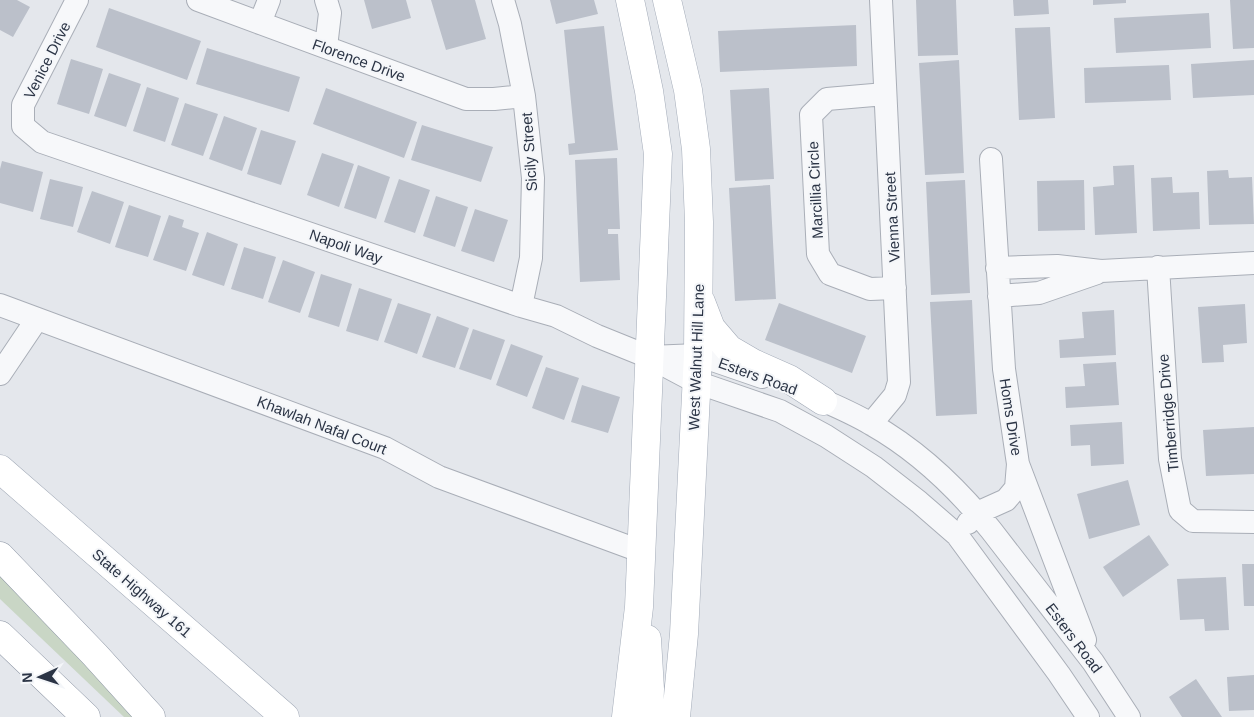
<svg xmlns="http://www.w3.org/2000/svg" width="1254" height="717" font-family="Helvetica,sans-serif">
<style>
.green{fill:#c9d6c5}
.building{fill:#bbc0ca}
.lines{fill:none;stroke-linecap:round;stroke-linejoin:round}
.minor-casing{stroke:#a9aeb7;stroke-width:24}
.major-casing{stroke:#a3abb8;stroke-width:29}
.highway-casing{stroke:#8b94a3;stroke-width:29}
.minor{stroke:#f7f8fa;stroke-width:22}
.major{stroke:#fff;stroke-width:28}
.highway{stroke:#fff;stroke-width:28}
.labels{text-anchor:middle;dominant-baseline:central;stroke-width:4;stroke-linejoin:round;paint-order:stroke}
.street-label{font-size:15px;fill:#2b3445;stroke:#f4f6f9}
</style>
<rect width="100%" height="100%" fill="#e4e7ec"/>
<path class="green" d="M0,573L136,717H124L0,599Z"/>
<path class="building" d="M0,0H17L30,7L13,37L0,30Z
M364,0H406L411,18L372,29Z
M431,0H475L486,39L446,50Z
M550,0H594L598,14L556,24Z
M916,0H956L958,55L918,56Z
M1013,0H1048L1049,14L1014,16Z
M1093,0H1126V3L1093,5Z
M1230,0H1254V48L1233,49Z
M109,8L201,41L187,80L96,47Z
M1209,13L1211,48L1116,53L1114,18Z
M856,25L857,66L720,72L718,31Z
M604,26L618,150L569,155L568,144L575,143L564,30Z
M1050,27L1055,118L1019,120L1015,28Z
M207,48L300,77L289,112L196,84Z
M71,59L103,69L89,114L57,104Z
M959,60L964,173L925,175L919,63Z
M1254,60V95L1193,98L1191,64Z
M1169,65L1171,100L1085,103L1084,68Z
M109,73L141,84L126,127L94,116Z
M147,87L179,98L165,142L133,131Z
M326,88L417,122L404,158L313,124Z
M769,88L774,179L735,181L730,90Z
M185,103L218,114L203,156L171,145Z
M224,116L257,128L242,171L209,159Z
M422,125L493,147L481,182L411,160Z
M261,130L296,141L281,185L247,174Z
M322,153L354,164L339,207L307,195Z
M617,158L620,229H608V234H618L620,280L580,282L575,160Z
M2,161L43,172L33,212L0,203V169Z
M358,165L390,177L376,219L344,208Z
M1134,165L1137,233L1095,235L1093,187L1114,185L1113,166Z
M1228,170L1229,178L1252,177L1254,224L1209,225L1207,171Z
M1172,177L1173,193L1199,192L1200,229L1153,231L1151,178Z
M50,179L83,187L73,227L40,219Z
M399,179L430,190L415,233L384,222Z
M965,180L970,293L931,295L926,182Z
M1084,180L1085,230L1038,231L1037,181Z
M770,185L776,299L735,301L729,188Z
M92,191L124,202L110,244L77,232Z
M436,196L468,207L455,247L423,236Z
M129,205L161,216L148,257L115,247Z
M475,209L508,220L494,262L461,251Z
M169,215L184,220L182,227L199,233L186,271L153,260Z
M207,232L238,244L224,286L192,275Z
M244,247L276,257L263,299L231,289Z
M283,260L315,272L300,313L268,302Z
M321,274L352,284L339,327L308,317Z
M359,288L392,299L378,341L346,331Z
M972,300L977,414L936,416L930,302Z
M398,303L431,314L417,354L384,342Z
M779,303L866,336L852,373L765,340Z
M1245,304L1247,343L1223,345L1224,362L1202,363L1198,307Z
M1114,310L1116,355L1060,358L1059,340L1084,338L1082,312Z
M437,316L469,328L455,368L422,357Z
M473,329L505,340L491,380L459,369Z
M511,344L543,356L527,397L496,385Z
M1116,362L1119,405L1066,408L1065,387L1085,386L1083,364Z
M546,367L579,378L564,420L532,408Z
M582,385L620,397L608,433L571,422Z
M1122,422L1124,464L1091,466L1090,445L1071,446L1070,425Z
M1254,427V474L1206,476L1203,430Z
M1128,480L1140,525L1089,539L1077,494Z
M1149,535L1169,565L1123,597L1103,567Z
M1242,564H1254V606H1244Z
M1226,577L1229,630L1205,631L1204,619L1180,620L1177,579Z
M1254,675V710L1229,711L1227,677Z
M1196,679L1222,717H1182L1169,697Z"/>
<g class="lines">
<defs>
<path id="minor" d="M77,0L23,105V126L42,142L521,306L556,316L597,336L649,357L696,382L780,411L826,436L874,467L919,502L957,535L1059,674L1088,717
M198,0L466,99H494L524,96
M503,0L510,24L524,96L533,178L531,258L521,306
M260,23L269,0
M326,47L330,13L326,0
M885,94L827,99L811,115L818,254L830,274L870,289L895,288
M991,159L1004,369L1018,464L1085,640
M1158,267L1170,459L1180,510L1193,521L1254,522
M997,268L1057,266L1101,271L1254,263
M999,296L1039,293L1097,273
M0,305L385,448L439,477L640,551
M650,357L698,355L762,377
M0,374L37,319
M808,394C829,403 851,412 871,424C917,450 958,489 991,530L1093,662L1129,717
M871,424L895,395L899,382L881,0
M968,523L977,513L1006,500L1016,488L1018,464"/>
<path id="major" d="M667,0L688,90L696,149L699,222L698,355L684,634L676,717
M701,302L711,328L729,349L753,363L789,379L823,401
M0,469L285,717
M647,639L650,689L649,717
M626,717L639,607L658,154L649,91L630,0"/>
<path id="highway" d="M0,556L95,655L151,717
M0,635L86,717"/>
</defs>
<use href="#minor" class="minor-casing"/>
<use href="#major" class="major-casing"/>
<use href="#highway" class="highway-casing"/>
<use href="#minor" class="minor"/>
<use href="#major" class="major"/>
<use href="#highway" class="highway"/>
</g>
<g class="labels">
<g class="street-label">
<text transform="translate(47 60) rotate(-63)">Venice Drive</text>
<text transform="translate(359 60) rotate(20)">Florence Drive</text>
<text transform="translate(529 152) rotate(-94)">Sicily Street</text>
<text transform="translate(815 190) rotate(-93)">Marcillia Circle</text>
<text transform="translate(892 217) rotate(-93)">Vienna Street</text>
<text transform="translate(346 246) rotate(19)">Napoli Way</text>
<text transform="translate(696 357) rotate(-88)">West Walnut Hill Lane</text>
<text transform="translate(758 376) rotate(20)">Esters Road</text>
<text transform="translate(1168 413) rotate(-95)">Timberridge Drive</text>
<text transform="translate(1011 417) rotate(81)">Homs Drive</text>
<text transform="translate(322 425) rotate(21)">Khawlah Nafal Court</text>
<text transform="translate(142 593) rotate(41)">State Highway 161</text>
<text transform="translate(1074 638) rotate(53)">Esters Road</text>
</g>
</g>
<g transform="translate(40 677) rotate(267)" stroke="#f4f6f9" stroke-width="4" paint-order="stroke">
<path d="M0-4L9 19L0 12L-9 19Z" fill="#2b3445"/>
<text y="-8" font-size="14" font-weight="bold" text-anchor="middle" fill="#2b3445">N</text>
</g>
</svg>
